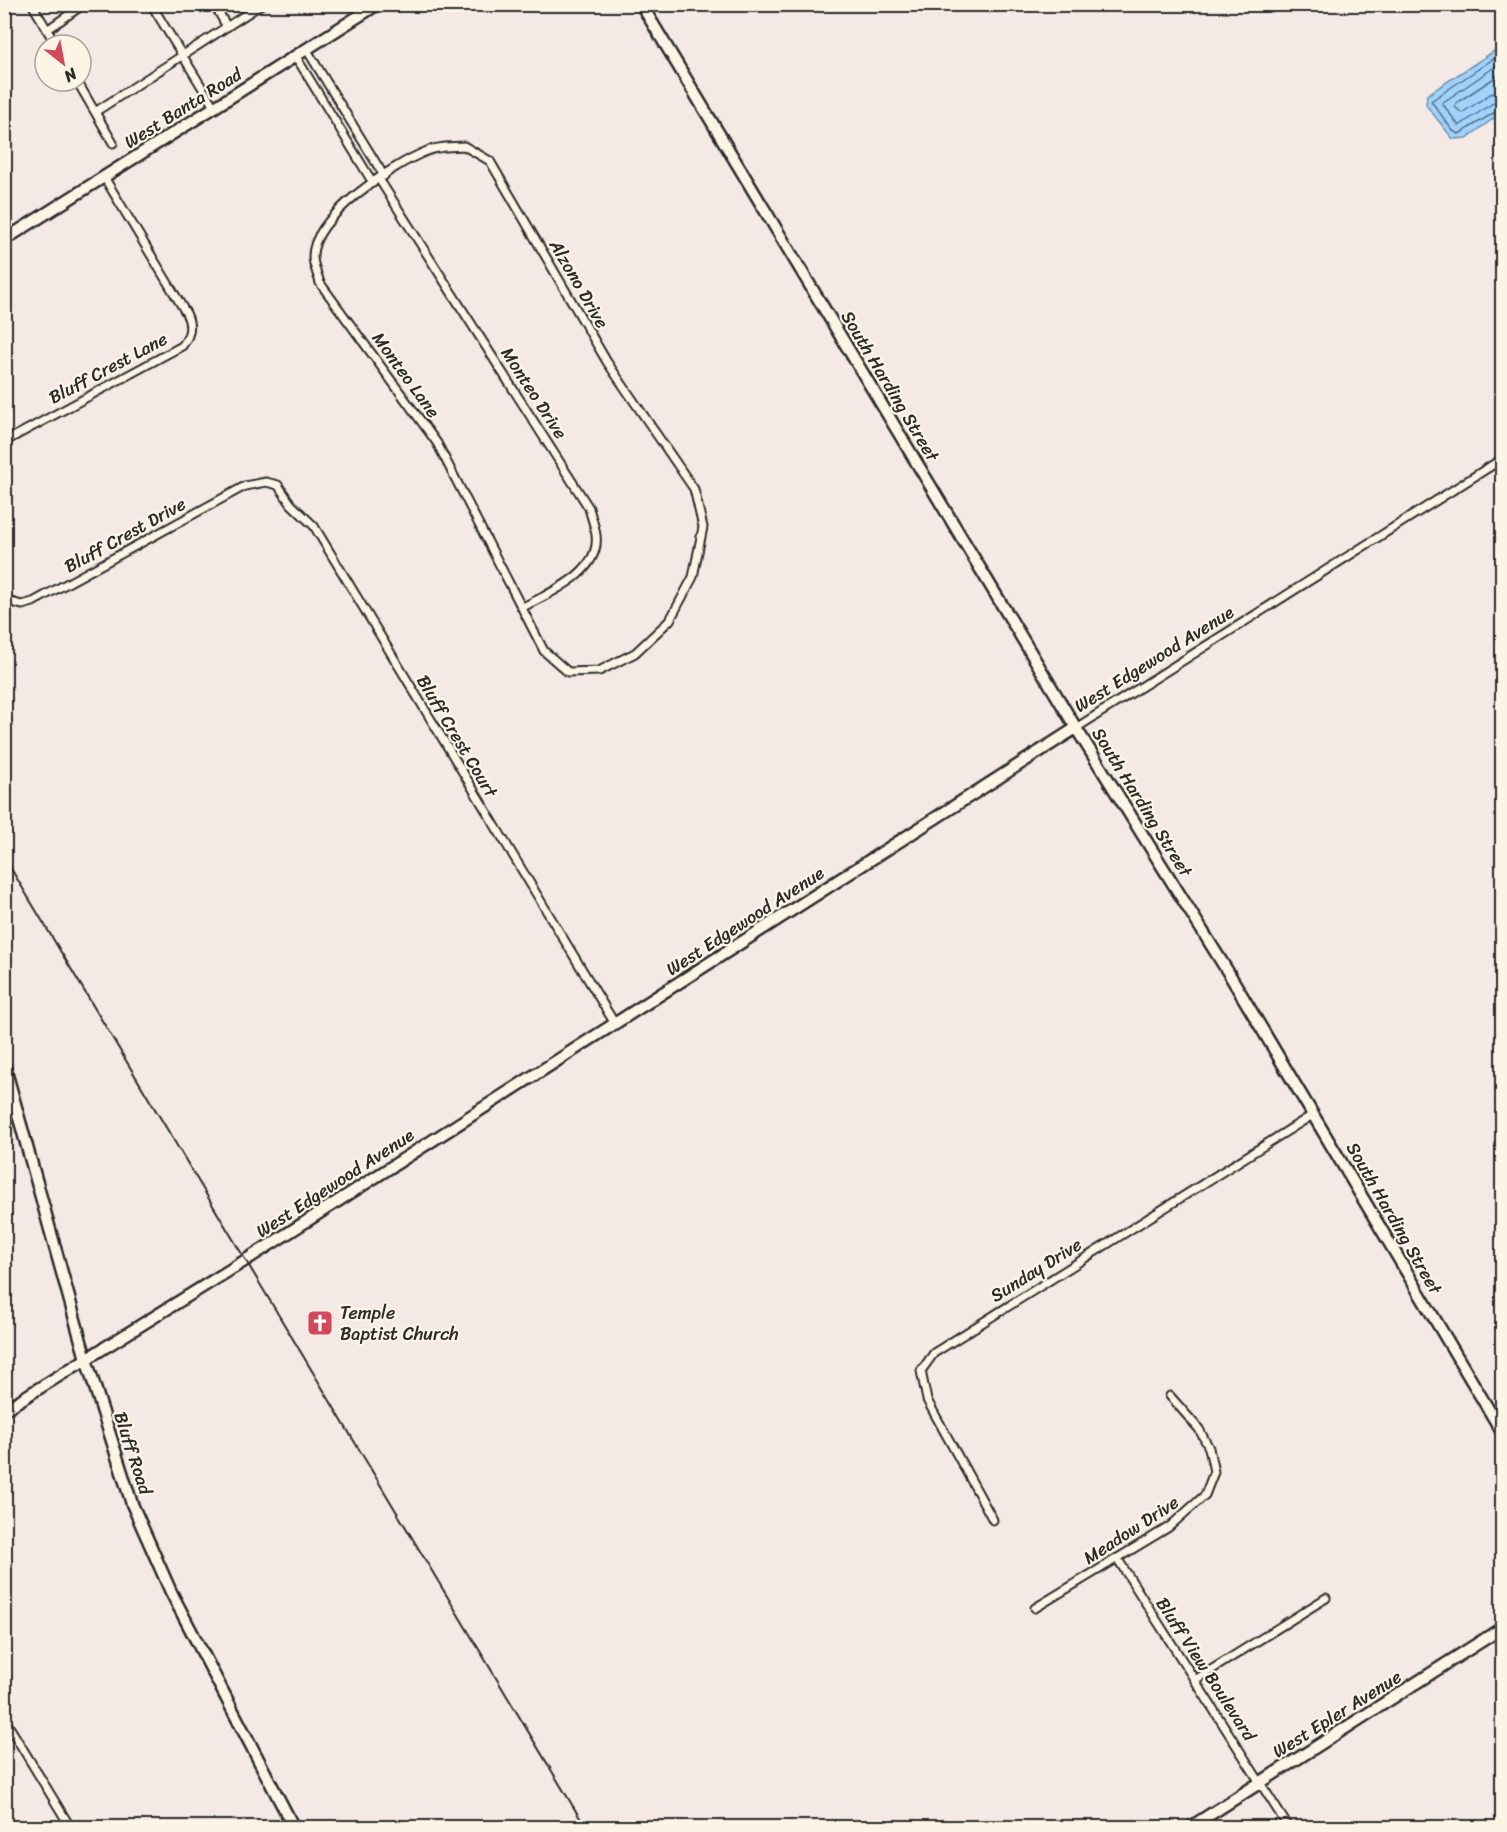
<svg xmlns="http://www.w3.org/2000/svg" width="1507" height="1832" font-family="Sriracha,sans-serif">
<style>
.water{fill:#9fd3fd;stroke:#7190a9;stroke-width:1.5}
.lines{fill:none;stroke-linecap:round;stroke-linejoin:round}
.shore{stroke:#596e7f;stroke-width:1.5}
.street-casing{stroke:#2b2b2b;stroke-width:11}
.secondary-casing{stroke:#2b2b2b;stroke-width:15}
.street{stroke:#fcf5e5;stroke-width:7}
.secondary{stroke:#fcf5e5;stroke-width:10}
.rail{stroke:#2b2b2b;stroke-width:2}
.labels{text-anchor:middle;dominant-baseline:central;stroke-width:4.5;stroke-linejoin:round;paint-order:stroke}
.street-label{font-size:18px;fill:#2b2b2b;stroke:#fcf5e5}
.poi-label{font-size:18px;fill:#2b2b2b;stroke:#fcf5e5;text-anchor:start}
</style>
<rect width="100%" height="100%" fill="#f4e9e5"/>
<filter id="ink" filterUnits="userSpaceOnUse"><feTurbulence type="fractalNoise" baseFrequency=".0167" numOctaves="2"/><feDisplacementMap in="SourceGraphic" scale="12" xChannelSelector="R" yChannelSelector="G"/><feConvolveMatrix kernelMatrix="1 2 1 2 8 2 1 2 1" color-interpolation-filters="sRGB"/></filter>
<g filter="url(#ink)">
<path class="water" d="M1502,46V112L1467,138L1453,139L1426,105L1427,95Z"/>
<g class="lines">
<path class="shore" d="M1502,53L1431,101L1453,131L1459,134L1502,108
M1502,62L1442,103L1459,126L1493,103L1502,100
M1502,73L1456,103L1455,107L1462,113L1490,94L1502,91"/>
<defs>
<path id="street" d="M32,4L56,45
M151,4L214,107
M214,4L227,27
M47,30L84,4
M307,50L384,176
M296,57L373,183
M77,81L113,143
M95,112L262,4
M464,146L490,161L607,362L694,489L703,527L693,577L670,620L635,653L599,671L568,672L544,651L437,443L320,283C318,275 313,265 313,257C312,217 394,164 427,151C438,146 452,147 464,146Z
M379,179L589,508C591,517 595,526 596,535C601,573 549,593 523,607
M4,442L182,346C191,335 192,325 186,313L104,177
M4,600L22,605L33,602L245,486L266,482L278,485L291,504L314,526L615,1024
M1076,728L1502,459
M993,1520L927,1400L921,1371L934,1353L1314,1114
M1117,1558L1289,1828
M1035,1608L1169,1527L1205,1495L1214,1472L1209,1448L1199,1429L1170,1396
M1195,1680L1326,1598
M4,1718L71,1828"/>
<path id="secondary" d="M641,4L1076,728L1228,972L1502,1432
M4,240L378,4
M4,1064L86,1359L132,1504L171,1592L294,1828
M4,1410L246,1260L1076,728
M1189,1828L1502,1628"/>
</defs>
<use href="#street" class="street-casing"/>
<use href="#secondary" class="secondary-casing"/>
<use href="#street" class="street"/>
<use href="#secondary" class="secondary"/>
<path class="rail" d="M4,857L586,1828"/>
</g>
</g>
<defs>
<symbol id="church-square" viewBox="-11 -11 22 22"><rect x="-9" y="-9" width="18" height="18" rx="4" fill="#d1495b" stroke="#fcf5e5"/><path d="M-1.2-6h2.4v3.5h3.3v2.4h-3.3V6h-2.4V-.1h-3.3v-2.4h3.3Z" fill="#fff"/></symbol>
</defs>
<g fill-rule="evenodd">
<use href="#church-square" x="305" y="1308" width="30" height="30"/>
</g>
<g class="labels">
<g class="street-label">
<text transform="translate(183 108) rotate(-32)">West Banta Road</text>
<text transform="translate(579 284) rotate(60)">Alzono Drive</text>
<text transform="translate(108 368) rotate(-28)">Bluff Crest Lane</text>
<text transform="translate(406 375) rotate(54)">Monteo Lane</text>
<text transform="translate(890 386) rotate(59)">South Harding Street</text>
<text transform="translate(534 393) rotate(57)">Monteo Drive</text>
<text transform="translate(125 535) rotate(-29)">Bluff Crest Drive</text>
<text transform="translate(1154 659) rotate(-32)">West Edgewood Avenue</text>
<text transform="translate(457 736) rotate(59)">Bluff Crest Court</text>
<text transform="translate(1142 802) rotate(58)">South Harding Street</text>
<text transform="translate(745 921) rotate(-33)">West Edgewood Avenue</text>
<text transform="translate(335 1183) rotate(-33)">West Edgewood Avenue</text>
<text transform="translate(1394 1218) rotate(60)">South Harding Street</text>
<text transform="translate(1036 1270) rotate(-32)">Sunday Drive</text>
<text transform="translate(133 1453) rotate(72)">Bluff Road</text>
<text transform="translate(1131 1530) rotate(-33)">Meadow Drive</text>
<text transform="translate(1206 1669) rotate(57)">Bluff View Boulevard</text>
<text transform="translate(1337 1714) rotate(-32)">West Epler Avenue</text>
</g>
<g class="poi-label">
<text x="340" y="1313">Temple<tspan x="340" dy="21">Baptist Church</tspan></text>
</g>
</g>
<rect width="1507" height="1832" fill="none" stroke="#fcf5e5" stroke-width="24"/>
<rect x="12" y="12" width="1483" height="1808" fill="none" stroke="#2b2b2b" stroke-width="2" filter="url(#ink)"/>
<g transform="translate(63 63) rotate(149)"><circle r="28" fill="#fcf5e5" stroke="#a8a49b" stroke-width="1.5"/>
<path d="M0-4.5L10 22L0 15L-10 22Z" fill="#d1495b"/>
<text y="-9" font-size="16" font-weight="bold" text-anchor="middle" fill="#2b2b2b">N</text>
</g>
</svg>
